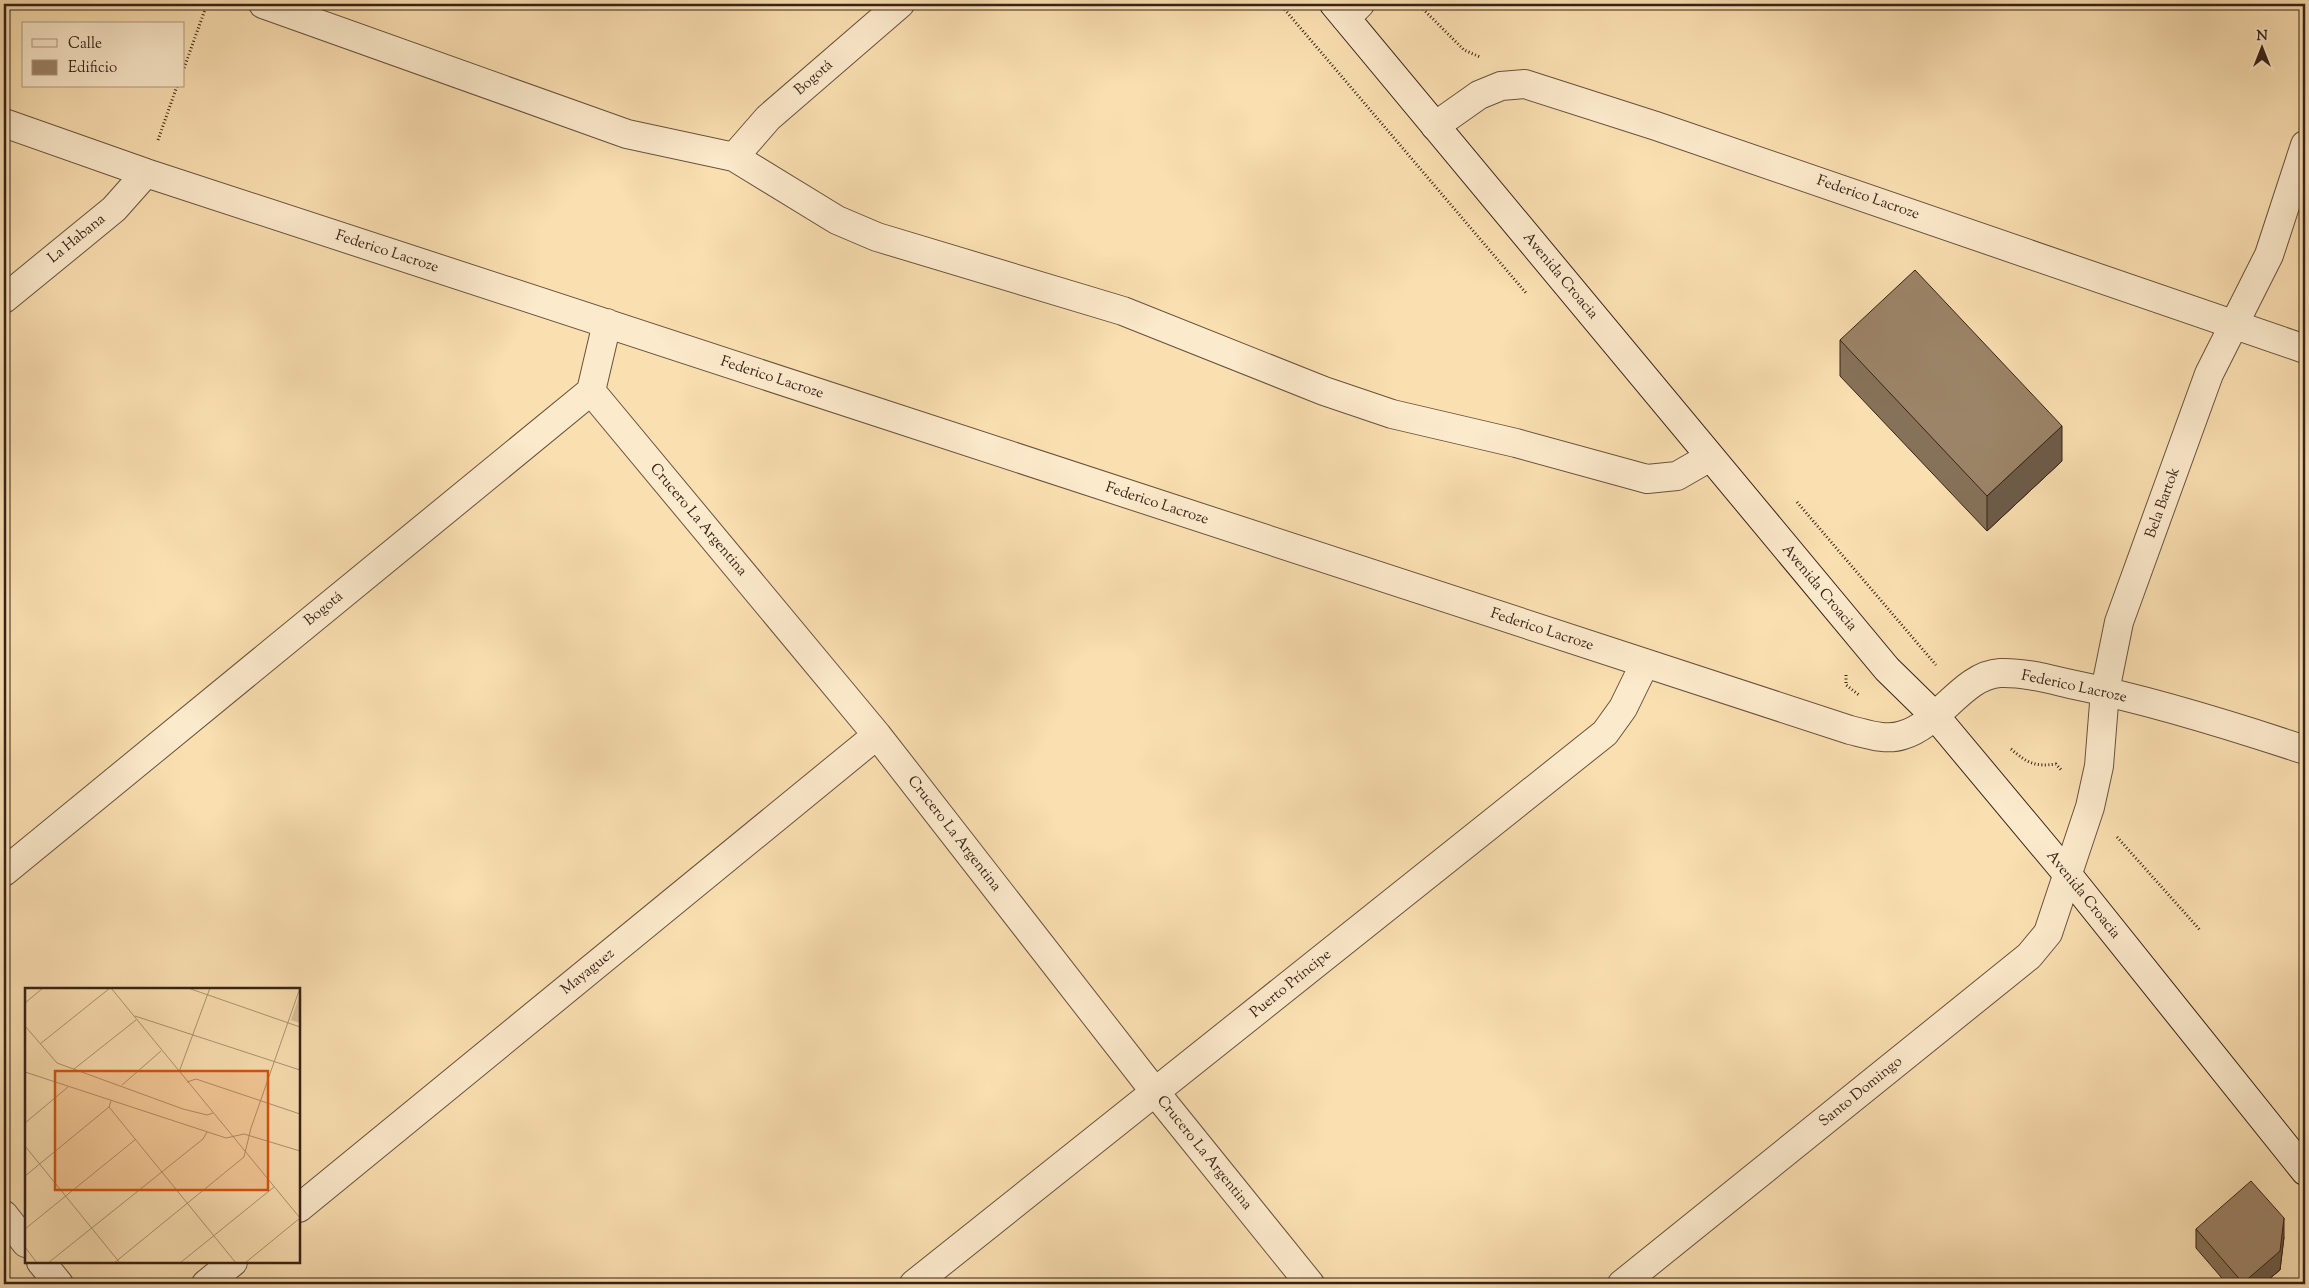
<svg xmlns="http://www.w3.org/2000/svg" width="2309" height="1288" font-family="'Sorts Mill Goudy',serif">
<style>
.lines{fill:none;stroke-linecap:round;stroke-linejoin:round}
.street-casing{stroke:#68513e;stroke-width:30}
.secondary-casing{stroke:#372218;stroke-width:30}
.path{stroke:#372218;stroke-width:3;stroke-dasharray:1 2.5;stroke-linecap:butt}
.street{stroke:#fceacc;stroke-width:28}
.secondary{stroke:#fceacc;stroke-width:28}
.wall{fill:#867259;stroke:#372218}
.shaded-wall{fill:#6d5c49;stroke:#372218}
.building{fill:#9c8468;stroke:#372218}
.labels{text-anchor:middle;dominant-baseline:central;stroke-width:4;stroke-linejoin:round;paint-order:stroke}
.street-label{font-size:15px;fill:#372218;stroke:#fceacc}
.inset-road{fill:none;stroke:#ac9374;stroke-width:1}
.view{fill:#d6540d;fill-opacity:0.15;stroke:#d6540d;stroke-width:2.5}
.inset-edge{fill:none;stroke:#372218;stroke-width:2.5}
</style>
<rect width="100%" height="100%" fill="#fadfb1"/>
<filter id="stains"><feTurbulence type="fractalNoise" baseFrequency=".004" numOctaves="4"/><feColorMatrix values="0 0 0 0 .2 0 0 0 0 .09 0 0 0 0 .02 0 0 0 .5 -.17"/></filter>
<radialGradient id="worn" r=".72"><stop offset=".6" stop-color="#630" stop-opacity="0"/><stop offset="1" stop-color="#630" stop-opacity=".3"/></radialGradient>
<g class="lines">
<defs>
<path id="street" d="M263,4L627,134L734,157L837,220L877,237L1123,311L1324,391L1392,414L1516,443L1647,479L1677,476L1710,457
M1346,18L1360,4
M4,123L146,173L1850,730C1867,734 1886,741 1903,735C1940,724 1963,675 2000,673C2025,672 2052,680 2075,685C2153,701 2230,725 2305,750
M1435,126L1479,95L1501,86L1525,84L1656,126L2305,349
M734,157L768,118L900,4
M4,299L114,209L146,173
M591,391L877,735L1155,1092L1310,1284
M4,872L591,391L607,323
M299,1208L877,735
M4,1215L26,1243
M41,1262L59,1284
M206,1284L233,1262
M914,1284L1605,733L1623,708L1645,663
M1622,1284L2029,956L2048,933L2090,807L2099,766L2105,691L2119,622L2209,374L2269,255L2305,145"/>
<path id="secondary" d="M1334,4L1887,669L1936,717L2068,875L2305,1171"/>
</defs>
<use href="#street" class="street-casing"/>
<use href="#secondary" class="secondary-casing"/>
<path class="path" d="M1280,4L1526,293
M1418,4L1464,50L1480,57
M184,68L207,4
M158,140L177,86
M1797,502L1936,665
M1846,675V685L1859,695
M2011,749C2027,763 2035,767 2056,764L2062,771
M2117,837L2200,930"/>
<use href="#street" class="street"/>
<use href="#secondary" class="secondary"/>
</g>
<path class="wall" d="M1840,340L2062,461L1987,531L1840,376Z
M2196,1229L2284,1237L2280,1270L2263,1284H2227L2196,1248Z"/>
<path class="shaded-wall" d="M2062,426V461L1987,531V496Z
M2284,1218V1237L2280,1270L2263,1284H2243V1283Z"/>
<path class="building" d="M1915,270L2062,426L1987,496L1840,340Z
M2251,1181L2284,1218L2280,1251L2243,1283L2196,1229Z"/>
<g class="labels">
<g class="street-label">
<text transform="translate(814 78) rotate(-41)">Bogotá</text>
<text transform="translate(1868 198) rotate(19)">Federico Lacroze</text>
<text transform="translate(77 239) rotate(-39)">La Habana</text>
<text transform="translate(387 252) rotate(18)">Federico Lacroze</text>
<text transform="translate(1560 276) rotate(50)">Avenida Croacia</text>
<text transform="translate(772 378) rotate(18)">Federico Lacroze</text>
<text transform="translate(2163 503) rotate(-70)">Bela Bartok</text>
<text transform="translate(1157 504) rotate(18)">Federico Lacroze</text>
<text transform="translate(698 520) rotate(50)">Crucero La Argentina</text>
<text transform="translate(1819 588) rotate(50)">Avenida Croacia</text>
<text transform="translate(324 609) rotate(-39)">Bogotá</text>
<text transform="translate(1542 630) rotate(18)">Federico Lacroze</text>
<text transform="translate(2074 687) rotate(12)">Federico Lacroze</text>
<text transform="translate(954 834) rotate(52)">Crucero La Argentina</text>
<text transform="translate(2083 895) rotate(51)">Avenida Croacia</text>
<text transform="translate(588 972) rotate(-39)">Mayaguez</text>
<text transform="translate(1291 984) rotate(-39)">Puerto Príncipe</text>
<text transform="translate(1861 1092) rotate(-39)">Santo Domingo</text>
<text transform="translate(1204 1153) rotate(51)">Crucero La Argentina</text>
</g>
</g>
<g transform="translate(25 988)">
<rect width="275" height="275" fill="#fadfb1"/>
<path d="M275,6V35L266,32Z" fill="#d9bf97"/>
<path class="inset-road" d="M86,0L275,230M163,0L275,39M0,15L18,0M110,28L275,82M0,38L32,75L158,121L182,127L188,125M15,56L85,0M49,81L111,32M0,84L201,150L219,146L275,163M154,84L185,0M162,94L171,91L275,126M97,97L136,63M84,119L211,275M0,135L43,99M0,158L95,275M0,188L84,119L86,113M0,241L111,151M0,259L12,275M23,275L178,151L182,144M89,275L219,169L226,140L275,0M155,275L249,199M220,275L275,230"/>
<path class="view" d="M30,83H243V202H30Z"/>
<rect width="275" height="275" class="inset-edge"/>
</g>
<rect width="2309" height="1288" fill="none" stroke="#fadfb1" stroke-width="20"/>
<rect x="5" y="5" width="2299" height="1278" fill="none" stroke="#372218" stroke-width="2.5"/>
<rect x="10" y="10" width="2289" height="1268" fill="none" stroke="#372218"/>
<rect x="22" y="22" width="162" height="65" fill="#fceacc" stroke="#ad9a84"/>
<rect x="32" y="39" width="25" height="8" fill="#fceacc" stroke="#ad9a84"/>
<text x="68" y="48" font-size="15" fill="#372218">Calle</text>
<rect x="32" y="60" width="25" height="15" fill="#9c8468" stroke="#ad9a84"/>
<text x="68" y="72" font-size="15" fill="#372218">Edificio</text>
<g transform="translate(2262 48)" stroke="#fceacc" stroke-width="4" paint-order="stroke">
<path d="M0-4L9 19L0 12L-9 19Z" fill="#372218"/>
<text y="-8" font-size="14" font-weight="bold" text-anchor="middle" fill="#372218">N</text>
</g>
<rect width="100%" height="100%" filter="url(#stains)"/>
<rect width="100%" height="100%" fill="url(#worn)"/>
</svg>
